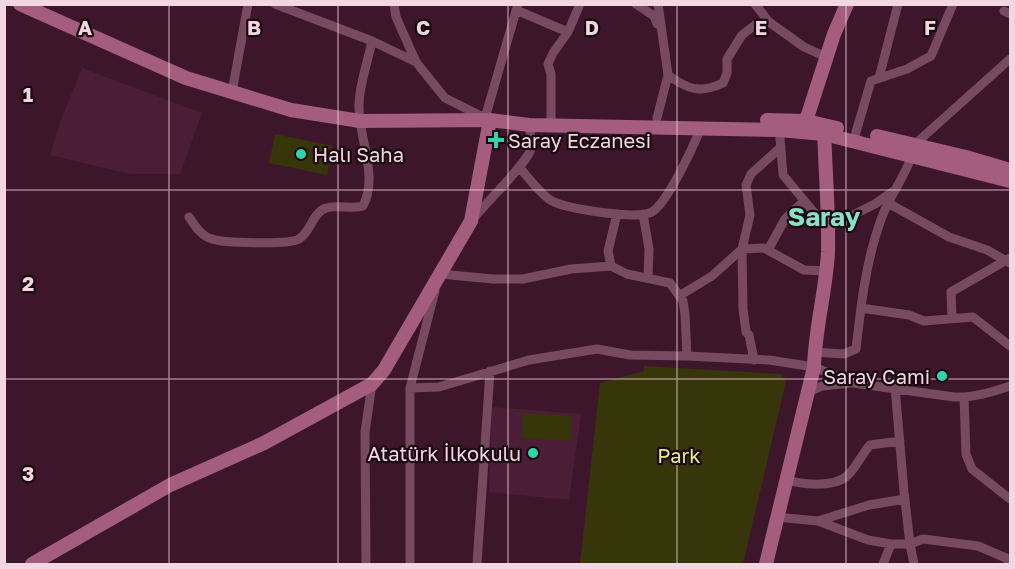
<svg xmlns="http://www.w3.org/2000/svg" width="1015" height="569" font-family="'Golos Text',sans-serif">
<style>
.built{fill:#4c1d36}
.green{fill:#36360a}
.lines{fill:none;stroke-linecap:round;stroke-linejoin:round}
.street{stroke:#774a5f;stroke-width:9}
.secondary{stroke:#a45d7f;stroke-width:14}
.grid{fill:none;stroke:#f2d6e2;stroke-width:1.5;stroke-opacity:0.55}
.poi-dot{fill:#30d4aa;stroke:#1a0911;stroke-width:2}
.labels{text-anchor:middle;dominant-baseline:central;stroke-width:4.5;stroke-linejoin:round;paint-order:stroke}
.poi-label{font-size:20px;fill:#f2d6e2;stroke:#1a0911;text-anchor:start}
.park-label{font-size:20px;fill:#e7eb8a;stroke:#1a0911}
.district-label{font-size:26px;font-weight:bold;fill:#86e3c4;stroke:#1a0911}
.grid-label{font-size:20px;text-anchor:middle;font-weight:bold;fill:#f2d6e2;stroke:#1a0911;stroke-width:4.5;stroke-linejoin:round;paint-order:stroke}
</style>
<rect width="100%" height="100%" fill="#3e162b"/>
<path class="built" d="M82,68L202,113L180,174H130L50,155L60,122Z
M492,407L581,414L569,500L489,492Z"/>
<path class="green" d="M275,134L333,146L327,175L269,163Z
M644,366L781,374L786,381L743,564H580L600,383L644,371Z
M523,413L572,416L571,441L521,438Z"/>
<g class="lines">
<path class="street" d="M275,4L372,41L416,62
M394,4L396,17L416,62L445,98L485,118
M636,4L654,16L657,24
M755,4L769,22L804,47L826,57
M516,10L568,32
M1004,11L1010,14
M668,75C687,89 700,94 723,83L727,73V59L742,35L755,25L769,22
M879,78L898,4
M232,92L248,4
M657,118L668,75L658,4
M490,120L485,118L518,4
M551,120V74L548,64L553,53L568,32L580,4
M779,126L783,175L827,228L875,204L892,192
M855,140L856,132L871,81L907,69L931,56L953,4
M914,145L1010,59
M520,168C528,177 542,196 552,201C568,209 636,220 652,212C668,202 693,147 701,128
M888,203L949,237L987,250L1010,263
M643,214L649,249L648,278
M189,217C195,226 201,236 212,239C223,243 290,245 299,239C311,232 312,213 326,208C339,204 350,210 363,206C379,176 358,137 359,105C359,86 368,61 372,41
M474,218C485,203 529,162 531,148C532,141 530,132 529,125
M768,250L785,219L804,201
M611,266L608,251L617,214
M439,277L440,274L493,279H523L571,269L611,266L627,274L670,283L683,301L685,314L687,356
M679,296L712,276L742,249L764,248L804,270L826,271
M861,308L909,315L924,321L973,317L1010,346
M952,318L951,292L1010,258
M814,352L844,354L856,349C861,305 866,259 882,217C890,195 905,177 912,155
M754,360L749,335L746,332L743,309L742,249L750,215L746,185L751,174L781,147
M895,387L904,492L910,544L914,564
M410,388L439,387L529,360L597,349L630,355L687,356L769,360L814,367L853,383L954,397C973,398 992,392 1010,386
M807,393L822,386L851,383
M964,397L966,454L972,469L1010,499
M785,479C801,485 835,488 848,475C857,466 862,454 870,445L900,441
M776,517L818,521L869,505L905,499
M818,521L868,540L891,544H910L923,539L978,546L1006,558L1010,564
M366,564L365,432L372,384
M410,564V388L435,291
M477,564L490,371
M883,564L891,544"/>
<path class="secondary" d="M20,4L186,78L291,110L360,121L490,120L529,125L779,130L824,134L1010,181
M767,120L806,121L837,128
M804,127L834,34L847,4
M877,136L966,157L1010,170
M32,564L170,485L264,443L372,384L384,370L471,221L490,120
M766,564L814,367C815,328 826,291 828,252C829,211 825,169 824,127"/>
</g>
<path class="grid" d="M169,4V564M338,4V564M508,4V564M677,4V564M846,4V564M4,190H1010M4,379H1010"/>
<g class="poi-dot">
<path d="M493 131h6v6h6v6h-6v6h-6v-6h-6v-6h6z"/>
<circle cx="301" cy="154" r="6"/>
<circle cx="942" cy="376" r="6"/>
<circle cx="533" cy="453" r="6"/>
</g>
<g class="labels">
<g class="poi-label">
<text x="508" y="140">Saray Eczanesi</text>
<text x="313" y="154">Halı Saha</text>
<text x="930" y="376" text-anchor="end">Saray Cami</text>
<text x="521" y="453" text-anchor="end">Atatürk İlkokulu</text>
</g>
<g class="park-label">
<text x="679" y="455">Park</text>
</g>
<g class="district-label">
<text x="824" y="216">Saray</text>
</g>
</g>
<g class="grid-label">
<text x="85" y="35">A</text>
<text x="254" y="35">B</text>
<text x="423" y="35">C</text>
<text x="592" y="35">D</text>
<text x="761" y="35">E</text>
<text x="930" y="35">F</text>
<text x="28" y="102">1</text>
<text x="28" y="291">2</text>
<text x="28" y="481">3</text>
</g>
<rect width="1015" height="569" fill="none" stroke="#f2d6e2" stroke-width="12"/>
</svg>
